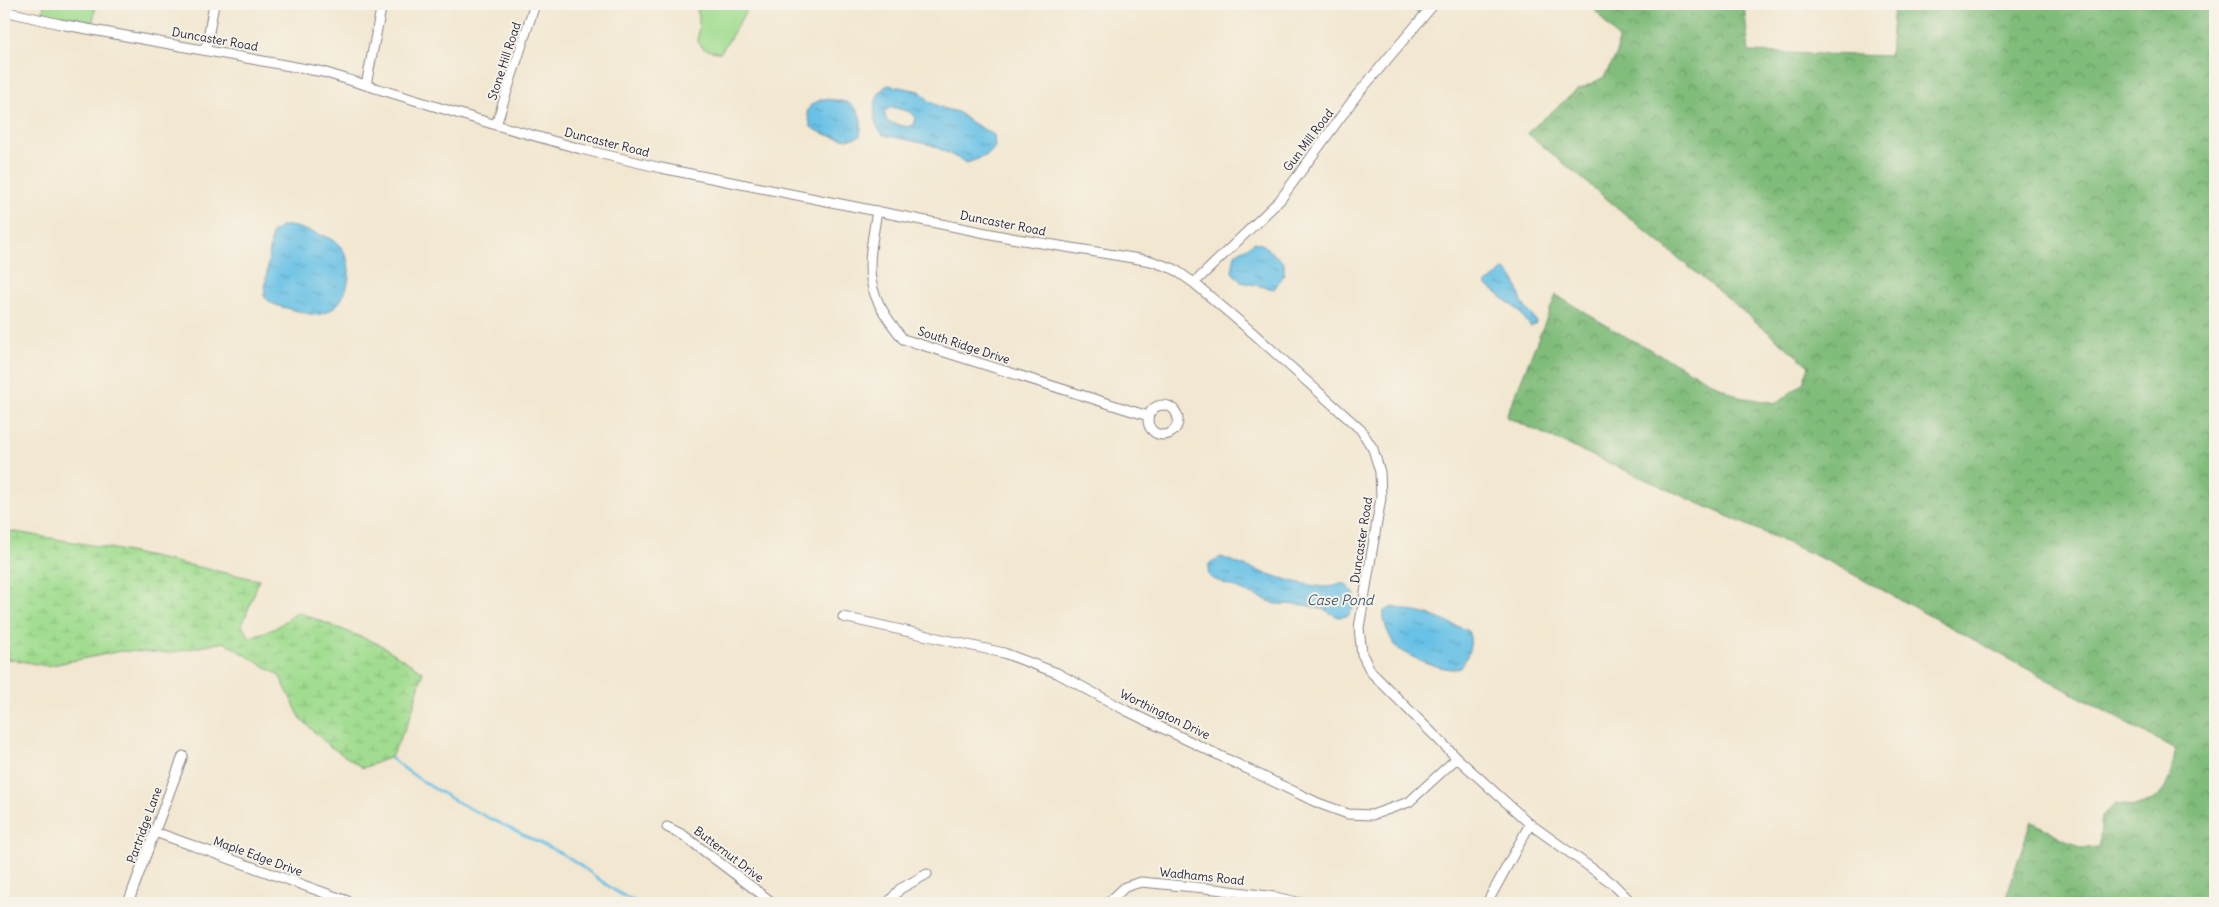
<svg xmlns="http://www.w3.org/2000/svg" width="2219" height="907" font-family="Delius,sans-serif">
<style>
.green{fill:#a1dd90;stroke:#628066}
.forest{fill:url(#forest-crowns);stroke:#516f5a}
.wetland{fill:url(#wetland-marsh);stroke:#628066}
.water{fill:url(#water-ripples);stroke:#457290;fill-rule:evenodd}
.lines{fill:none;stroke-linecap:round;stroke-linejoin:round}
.stream{stroke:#68c1e6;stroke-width:2.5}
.minor-casing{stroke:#8a8486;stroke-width:11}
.minor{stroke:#fff;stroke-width:9}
.labels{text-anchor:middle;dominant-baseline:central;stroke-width:4;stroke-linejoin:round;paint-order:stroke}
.street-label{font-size:12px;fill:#22223b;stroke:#f7f3e8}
.water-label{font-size:14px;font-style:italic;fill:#3a5a77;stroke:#f7f3e8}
</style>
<defs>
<pattern id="forest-crowns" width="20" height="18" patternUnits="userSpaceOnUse" patternTransform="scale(1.25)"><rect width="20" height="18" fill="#80bc7a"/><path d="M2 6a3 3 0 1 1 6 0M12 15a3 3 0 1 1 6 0" fill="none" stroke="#689865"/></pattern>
<pattern id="wetland-marsh" width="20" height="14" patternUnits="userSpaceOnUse" patternTransform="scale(1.25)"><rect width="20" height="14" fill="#a1dd90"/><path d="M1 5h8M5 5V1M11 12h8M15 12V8" fill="none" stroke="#8abd7d"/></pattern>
<pattern id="water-ripples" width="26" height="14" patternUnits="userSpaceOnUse" patternTransform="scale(1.25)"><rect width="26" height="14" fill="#68c1e6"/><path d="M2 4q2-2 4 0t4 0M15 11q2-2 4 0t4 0" fill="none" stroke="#559cbc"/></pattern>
</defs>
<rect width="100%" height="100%" fill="#f7f3e8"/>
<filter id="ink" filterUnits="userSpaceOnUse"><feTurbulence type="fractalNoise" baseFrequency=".02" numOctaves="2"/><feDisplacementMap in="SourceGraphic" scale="10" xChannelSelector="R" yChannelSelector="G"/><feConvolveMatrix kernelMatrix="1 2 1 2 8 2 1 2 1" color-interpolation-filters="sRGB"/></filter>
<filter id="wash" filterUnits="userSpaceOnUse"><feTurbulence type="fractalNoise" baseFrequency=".0096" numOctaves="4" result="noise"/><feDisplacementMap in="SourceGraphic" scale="20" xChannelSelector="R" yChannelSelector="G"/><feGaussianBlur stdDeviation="1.12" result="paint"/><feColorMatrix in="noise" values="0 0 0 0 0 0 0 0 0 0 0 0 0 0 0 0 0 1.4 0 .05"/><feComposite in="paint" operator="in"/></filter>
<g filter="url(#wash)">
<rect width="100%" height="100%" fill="#f2e7d0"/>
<path class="green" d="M44,4H96L93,21L89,23L46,15L43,12Z
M695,4H751C739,20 732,38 720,53L704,49L698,42L699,16Z
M1411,4H1434L1421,17Z"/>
<path class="forest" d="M1590,4H1744L1749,52L1890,56L1894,4H2215V903H2004L2031,821L2081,848L2099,847L2102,817L2115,804C2158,812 2172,787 2175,749L1834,564L1506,417L1556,295L1621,334L1739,397L1777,403L1803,383L1809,366L1527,133L1576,91L1604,77L1617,54L1618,38Z"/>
<path class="wetland" d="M4,530L114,549L259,580L242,626L250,637L274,629L298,612L379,644L423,672L410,718L391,757L363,768L328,745L301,719L279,675L224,642L169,653L121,651L47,666L4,658Z"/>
<path class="water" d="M888,85L920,91L930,102L945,109L958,112L969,121L994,135L995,147L988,155L967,163L932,145L883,135C870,123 872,93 888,85ZM892,107L910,112L916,117L914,125L908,127L887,122L884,111Z
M822,99C849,100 866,105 860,136C847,143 823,135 811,127L807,112L811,105Z
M282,226C293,225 302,229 312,232C321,235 332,238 339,245C358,264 349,308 321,314C312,316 303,312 294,310C283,307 271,306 264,296L272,233Z
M1255,242L1264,245L1284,263V275L1274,289L1241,282L1232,272L1235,254Z
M1504,270C1517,274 1518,297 1525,307C1529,313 1535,316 1536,323L1531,327L1518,310L1485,284Z
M1221,557C1249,568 1297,586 1327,587C1334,587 1339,583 1346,584L1355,595L1353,609L1348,616L1338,617L1325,610L1305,605L1276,604L1211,578L1208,574L1209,564Z
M1393,607L1429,615L1467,630C1475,640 1467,660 1460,668C1448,673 1411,658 1400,650C1391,643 1382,622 1384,611Z"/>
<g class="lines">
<path class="stream" d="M391,758C441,800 505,824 562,854C589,868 611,893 639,903"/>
</g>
</g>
<g filter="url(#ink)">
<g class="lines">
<defs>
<path id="minor" d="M4,11L60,24L323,72L496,125L581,149L661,168L1011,238L1151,261L1174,269L1194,283L1253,333L1361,430L1373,449L1380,472L1381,498L1359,628L1362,654L1371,672L1457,758L1530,824L1612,883L1632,903
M206,49L214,4
M366,85L382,4
M496,125L535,4
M877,211C867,272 862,288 903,339L1148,416
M1194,283L1280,200L1356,96L1434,4
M1148 420a15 15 0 1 1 30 0a15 15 0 1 1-30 0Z
M843,617L1004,653L1057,673L1127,711L1318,803L1348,814L1372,815L1409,802L1457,758
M667,827L683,835L773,903
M155,832L353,903
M128,903L183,756
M888,903L900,889L927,874
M1108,903L1125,887L1141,882L1215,889L1275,897L1301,903
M1487,903L1530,824"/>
</defs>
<use href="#minor" class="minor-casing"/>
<use href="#minor" class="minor"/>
</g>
</g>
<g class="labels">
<g class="street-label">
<text transform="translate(215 39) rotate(10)">Duncaster Road</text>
<text transform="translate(504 61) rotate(-72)">Stone Hill Road</text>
<text transform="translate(1308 140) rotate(-53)">Gun Mill Road</text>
<text transform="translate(607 142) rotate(14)">Duncaster Road</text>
<text transform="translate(1003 223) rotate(11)">Duncaster Road</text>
<text transform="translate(964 345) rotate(18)">South Ridge Drive</text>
<text transform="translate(1361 540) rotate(-81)">Duncaster Road</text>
<text transform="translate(1165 714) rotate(26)">Worthington Drive</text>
<text transform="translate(144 825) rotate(-70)">Partridge Lane</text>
<text transform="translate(729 854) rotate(37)">Butternut Drive</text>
<text transform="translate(258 856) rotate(20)">Maple Edge Drive</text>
<text transform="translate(1202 876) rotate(6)">Wadhams Road</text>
</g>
<g class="water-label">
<text x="1340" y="600">Case Pond</text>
</g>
</g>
<rect width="2219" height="907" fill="none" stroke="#f7f3e8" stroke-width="20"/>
</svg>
